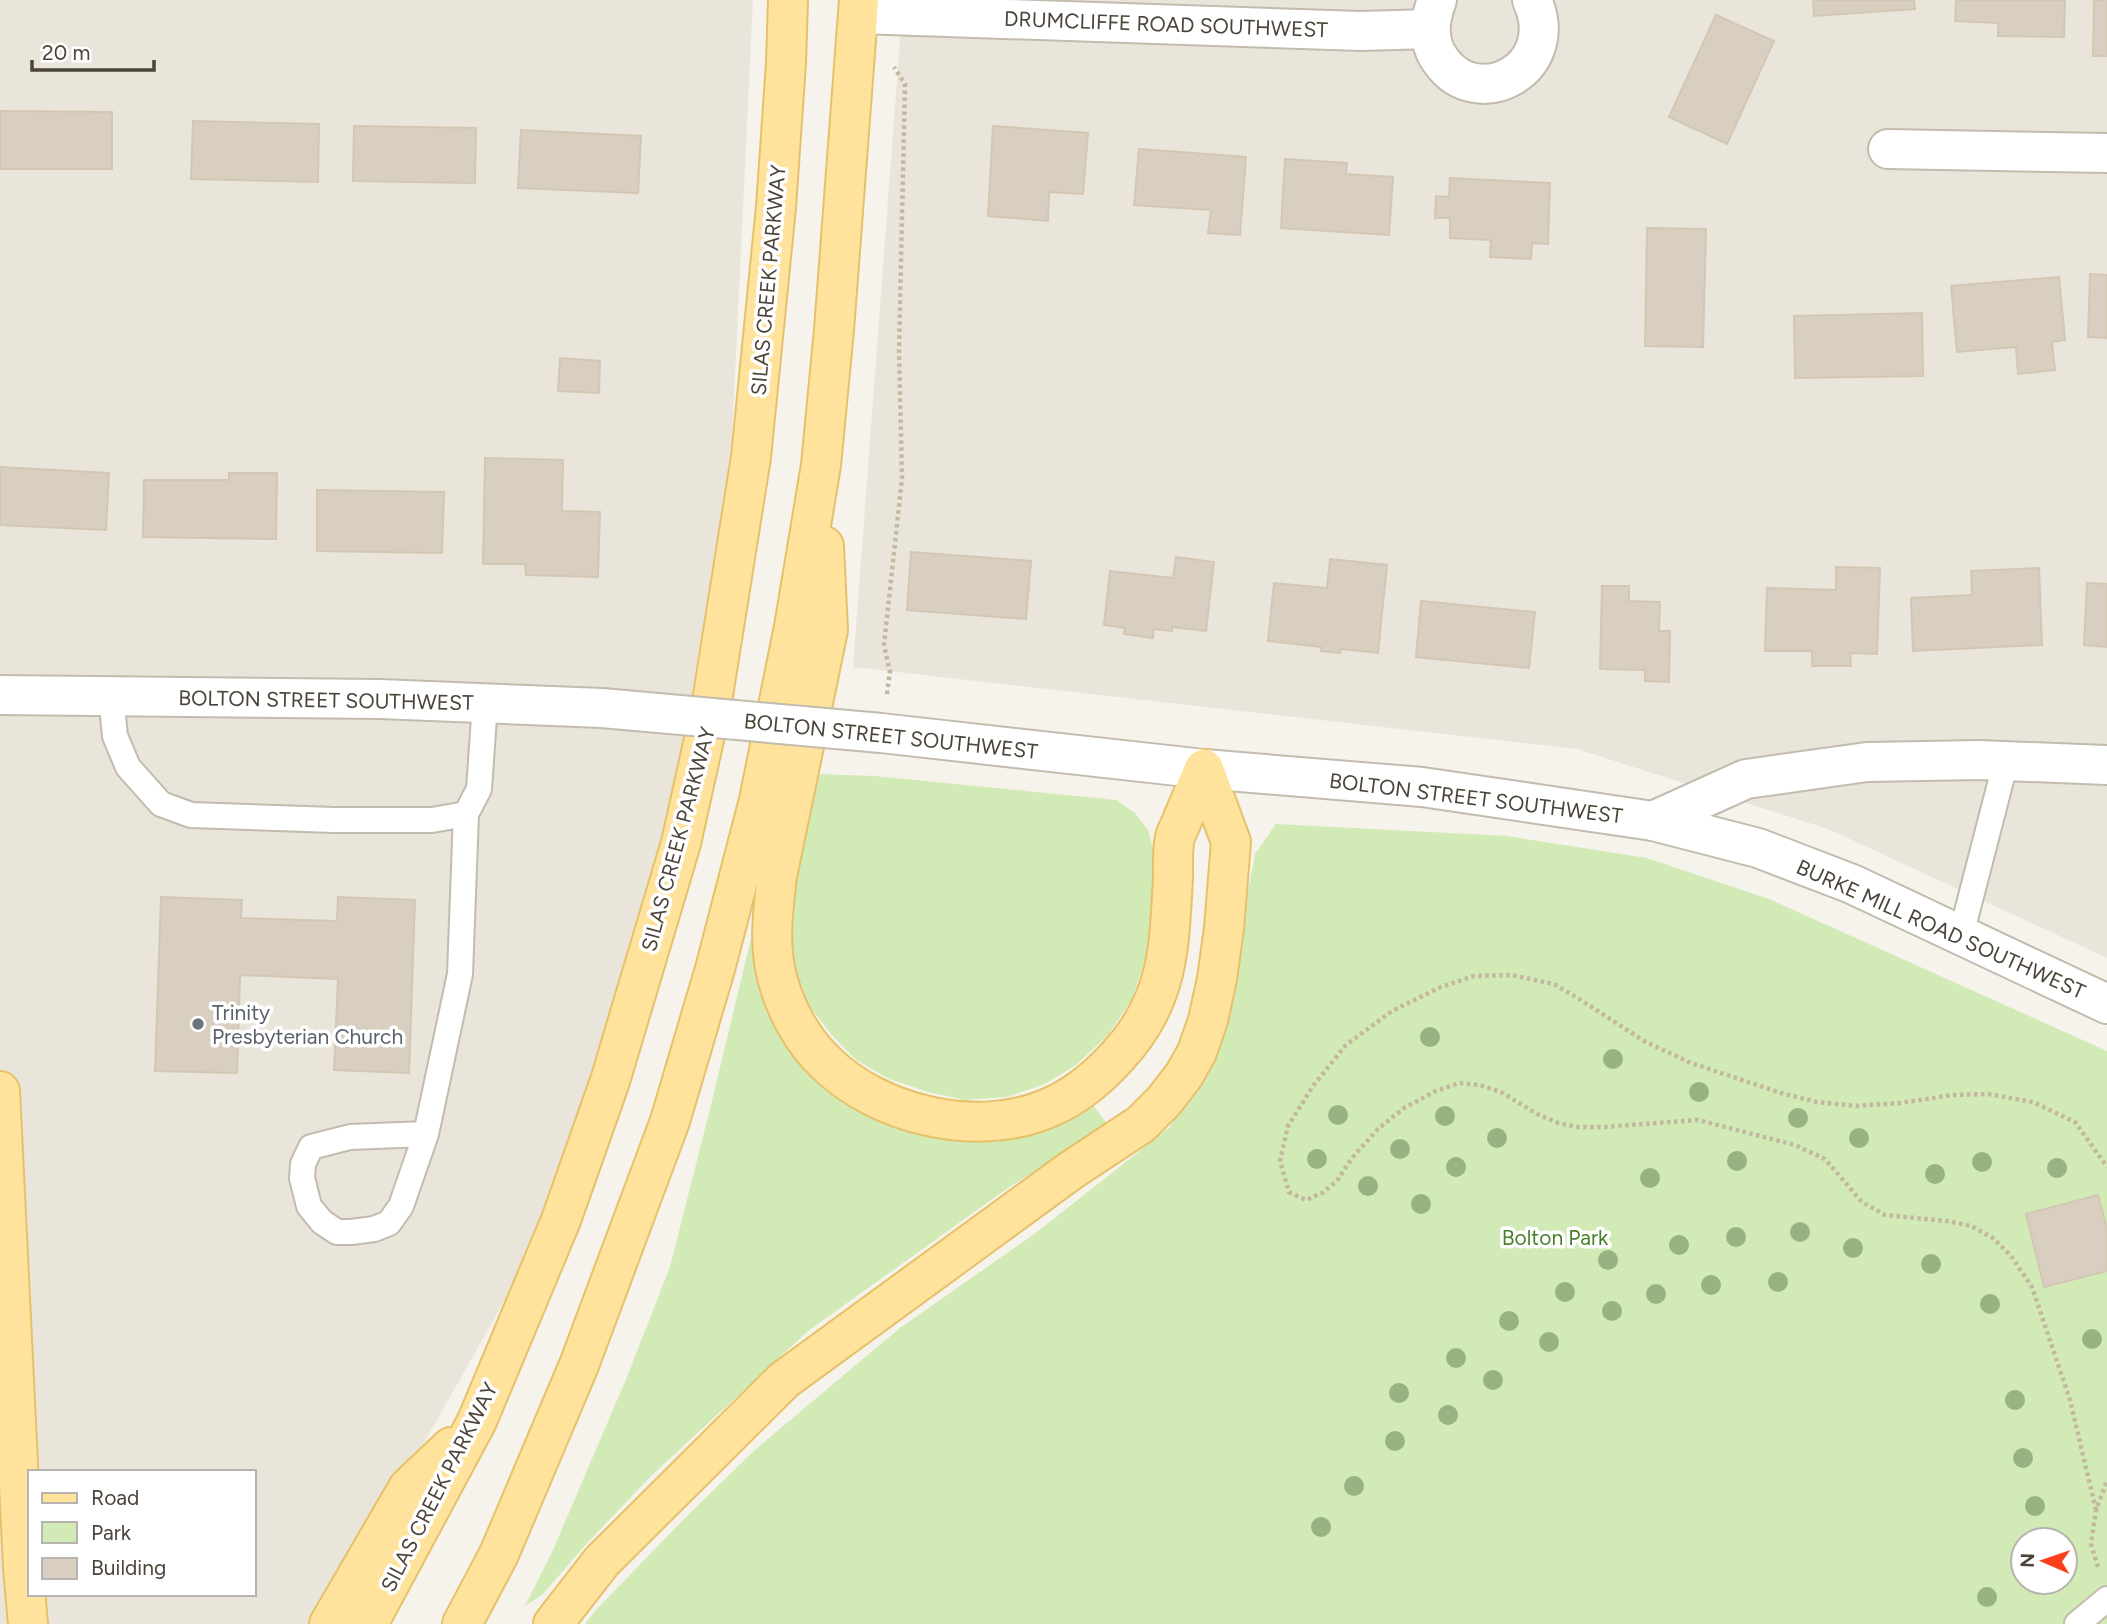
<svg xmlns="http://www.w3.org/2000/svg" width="2107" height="1624" font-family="Figtree,sans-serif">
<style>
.residential{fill:#eae5da;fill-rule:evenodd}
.green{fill:#d2eab5;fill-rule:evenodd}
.building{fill:#d8cfc1;stroke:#d3c7b4;stroke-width:2}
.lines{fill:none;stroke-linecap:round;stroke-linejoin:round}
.service-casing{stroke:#c2bbae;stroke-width:28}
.minor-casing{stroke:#c2bbae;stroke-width:42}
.tertiary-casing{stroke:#c2bbae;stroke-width:42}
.primary-casing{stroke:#e6c16a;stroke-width:42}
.path{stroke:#c4b79f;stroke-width:4.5;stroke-dasharray:3.5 3.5;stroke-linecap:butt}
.service{stroke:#fff;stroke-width:24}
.minor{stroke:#fff;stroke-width:38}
.tertiary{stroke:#fff;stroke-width:38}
.primary{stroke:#ffe39c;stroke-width:38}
.tertiary-bridge-casing{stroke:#c2bbae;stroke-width:42;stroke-linecap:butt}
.tertiary-bridge{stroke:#fff;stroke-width:38}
.tree{fill:#97b381}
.worship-dot{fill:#6b7280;stroke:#fff;stroke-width:2.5}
.labels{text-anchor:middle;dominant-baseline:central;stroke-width:7;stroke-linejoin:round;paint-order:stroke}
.street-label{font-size:21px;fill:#4b4439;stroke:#fff}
.worship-label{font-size:21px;fill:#5b616d;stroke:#fff;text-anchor:start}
.park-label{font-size:21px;fill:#4a7f2a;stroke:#fff}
</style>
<rect width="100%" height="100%" fill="#f6f3ec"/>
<path class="residential" d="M0,0H753L722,644L577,1173L321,1624H0ZM30,1472H254V1594H30Z
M903,0H2107V958L1828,829L1577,749L853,667Z"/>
<path class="green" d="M817,774L875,776L1116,800L1135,813L1148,830L1156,860L1153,903L1146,958L1132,999L1108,1035L1076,1065L1045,1084L1007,1097L965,1100L928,1092L889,1079L856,1060L831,1034L806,1002L788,953L785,910Z
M1276,824L1507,836L1647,858L1769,899L2107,1051V1624H585L595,1611L686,1517L757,1448L900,1328L1037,1232L1170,1127L1220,1043L1255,854ZM2023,1540H2065V1582H2023Z
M754,926L786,1041L825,1088L867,1114L1089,1100L1108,1125L1008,1188L808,1331L652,1475L589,1541L542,1595L525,1606L553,1550L627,1377L670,1267L711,1105Z"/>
<path class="building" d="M1813,0H1914L1915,9L1814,16Z
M1956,0H2065L2064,37L1998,36V23L1955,21Z
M2094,0H2107V56H2093Z
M1716,15L1774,41L1727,144L1669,117Z
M0,111L112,112V169H0Z
M193,121L319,124L318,182L191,179Z
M354,126L476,128L475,183L353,181Z
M993,126L1088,133L1083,194L1049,192L1048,221L988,216Z
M521,130L641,136L638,193L518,188Z
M1139,149L1246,157L1240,235L1208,233L1211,210L1134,205Z
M1285,159L1347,163L1346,174L1393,177L1389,235L1281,228Z
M1450,178L1550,183L1548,244L1532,243L1531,259L1490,257L1491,240L1450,238V218H1435L1436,196L1449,197Z
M1647,228L1706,229L1703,347L1645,346Z
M2090,274L2107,275V338L2088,337Z
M2059,277L2065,340L2052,342L2055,370L2018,374L2016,347L1957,352L1951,286Z
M1922,313L1923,376L1795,378L1794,316Z
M560,358L600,361L599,393L558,391Z
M485,458L563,460L562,511L600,512L598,577L526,575L525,564H483Z
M0,467L109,473L106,530L0,525Z
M229,473H277L276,539L143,537L144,480H229Z
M317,490L444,492L442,553L317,551Z
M911,552L1031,561L1026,619L907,610Z
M1176,557L1214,562L1206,631L1172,627V631L1154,629L1153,638L1124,634L1125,628L1104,625L1110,571L1173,578Z
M1330,559L1387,565L1378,653L1341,649L1340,653L1321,651V647L1268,641L1274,583L1327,588Z
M1836,567L1880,568L1877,654L1850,653L1851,666H1812V651H1765L1767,588L1836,590Z
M2039,568L2042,645L1913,651L1911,598L1972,595L1971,571Z
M2087,583L2107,584V647L2084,645Z
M1602,586H1629V601L1660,602L1659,631H1670L1669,682L1645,681V670L1600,669Z
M1421,601L1535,612L1529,668L1416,657Z
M161,897L242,900L241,918L337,921L338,897L415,900L409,1073L334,1070L338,979L240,975L237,1073L155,1071Z
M2098,1195L2107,1228V1271L2044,1287L2026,1214Z"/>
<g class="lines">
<defs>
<path id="service" d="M111,696L115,736L128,767L161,804L191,815L334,820H432L466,814L479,789L485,703
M1961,935L2006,761
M426,1134L350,1137L311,1147L303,1164L302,1178L309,1206L322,1222L337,1232H351L374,1229L389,1223L401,1206L426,1134L460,974L466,814
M2077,1624L2107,1599"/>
<path id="minor" d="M1437,0C1429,21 1427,42 1441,61C1478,113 1563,69 1532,0
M859,14L1361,31L1430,29
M1888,149L2107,153
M1653,821L1746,779L1867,762L1979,760L2107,765"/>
<path id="tertiary" d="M0,695L380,699L602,708
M881,733L1204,769L1422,787L1653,821L1758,848L1852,884L2107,1004"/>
<path id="primary" d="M824,546L828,630L777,876C773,911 768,946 778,981C786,1010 803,1041 825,1062C878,1115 976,1138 1046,1109C1079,1096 1106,1071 1128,1044C1170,991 1169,943 1173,879C1173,866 1172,850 1175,837C1177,831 1181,824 1183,818C1190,802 1197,785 1204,769
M0,1091L23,1567L28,1624
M329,1624L408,1488L451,1447
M368,1624L477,1421L561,1220L610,1081L681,843L711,708L751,457L776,207L786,63L788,0
M462,1624L499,1554L579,1365L670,1121L715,969L759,800L794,627L821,465L834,330L859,0
M553,1624L602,1561L784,1380L1070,1171L1141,1124L1164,1101L1184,1075L1197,1052L1208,1020L1217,979L1224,928L1231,842L1204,769"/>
</defs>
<use href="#service" class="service-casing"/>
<use href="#minor" class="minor-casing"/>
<use href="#tertiary" class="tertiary-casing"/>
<use href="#primary" class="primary-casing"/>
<path class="path" d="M887,694L890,672L884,645L902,478L899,350L905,84L894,67
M2096,1510L2070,1400L2032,1287L2011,1256L1993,1238L1971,1226L1947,1221L1885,1215L1862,1202L1825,1159L1795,1145L1698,1120L1603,1127H1578L1558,1123L1537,1114L1501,1092L1480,1085L1459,1083L1436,1091L1404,1108L1378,1129L1352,1158L1337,1181L1322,1193L1306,1200L1289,1192L1280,1161L1288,1126L1313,1086L1346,1045L1392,1011L1441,987L1474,976L1511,975L1554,984L1581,1000L1644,1041L1691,1063L1781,1093L1817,1102L1856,1106L1900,1103L1953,1095L1988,1094L2033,1102L2075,1122L2107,1167
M2098,1567L2091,1544L2096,1510L2107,1481"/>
<use href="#service" class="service"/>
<use href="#minor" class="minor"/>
<use href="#tertiary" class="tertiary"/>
<use href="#primary" class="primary"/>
<defs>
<path id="tertiary-bridge" d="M602,708L881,733"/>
</defs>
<use href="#tertiary-bridge" class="tertiary-bridge-casing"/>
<use href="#tertiary-bridge" class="tertiary-bridge"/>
</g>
<g class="tree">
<circle cx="1430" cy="1037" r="10"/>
<circle cx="1613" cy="1059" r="10"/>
<circle cx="1699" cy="1092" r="10"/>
<circle cx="1338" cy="1115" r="10"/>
<circle cx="1445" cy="1116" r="10"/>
<circle cx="1798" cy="1118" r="10"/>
<circle cx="1497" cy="1138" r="10"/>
<circle cx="1859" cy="1138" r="10"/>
<circle cx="1400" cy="1149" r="10"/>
<circle cx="1317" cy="1159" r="10"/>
<circle cx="1737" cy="1161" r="10"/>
<circle cx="1982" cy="1162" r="10"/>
<circle cx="1456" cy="1167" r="10"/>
<circle cx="2057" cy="1168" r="10"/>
<circle cx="1935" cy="1174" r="10"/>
<circle cx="1650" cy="1178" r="10"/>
<circle cx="1368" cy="1186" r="10"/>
<circle cx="1421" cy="1204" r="10"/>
<circle cx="1800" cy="1232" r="10"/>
<circle cx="1736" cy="1237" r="10"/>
<circle cx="1679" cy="1245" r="10"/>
<circle cx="1853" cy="1248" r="10"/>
<circle cx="1608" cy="1260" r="10"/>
<circle cx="1931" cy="1264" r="10"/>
<circle cx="1778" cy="1282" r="10"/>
<circle cx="1711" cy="1285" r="10"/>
<circle cx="1565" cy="1292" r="10"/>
<circle cx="1656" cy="1294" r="10"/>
<circle cx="1990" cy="1304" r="10"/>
<circle cx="1612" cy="1311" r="10"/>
<circle cx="1509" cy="1321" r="10"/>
<circle cx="2092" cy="1339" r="10"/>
<circle cx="1549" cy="1342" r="10"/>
<circle cx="1456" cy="1358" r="10"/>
<circle cx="1493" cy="1380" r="10"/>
<circle cx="1399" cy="1393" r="10"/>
<circle cx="2015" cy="1400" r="10"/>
<circle cx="1448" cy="1415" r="10"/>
<circle cx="1395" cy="1441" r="10"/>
<circle cx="2023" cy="1458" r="10"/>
<circle cx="1354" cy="1486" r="10"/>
<circle cx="2035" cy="1506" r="10"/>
<circle cx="1321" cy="1527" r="10"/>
<circle cx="1987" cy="1597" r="10"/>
</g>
<circle class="worship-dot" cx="198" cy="1024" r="7"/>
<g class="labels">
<g class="street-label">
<text transform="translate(1166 24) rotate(2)">DRUMCLIFFE ROAD SOUTHWEST</text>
<text transform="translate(768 280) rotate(-85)">SILAS CREEK PARKWAY</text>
<text transform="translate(326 700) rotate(1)">BOLTON STREET SOUTHWEST</text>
<text transform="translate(891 736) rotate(6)">BOLTON STREET SOUTHWEST</text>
<text transform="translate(1476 798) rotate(7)">BOLTON STREET SOUTHWEST</text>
<text transform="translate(678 839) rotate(-75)">SILAS CREEK PARKWAY</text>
<text transform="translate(1941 929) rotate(24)">BURKE MILL ROAD SOUTHWEST</text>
<text transform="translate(439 1487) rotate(-63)">SILAS CREEK PARKWAY</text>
</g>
<g class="worship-label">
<text x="212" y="1012">Trinity<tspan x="212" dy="24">Presbyterian Church</tspan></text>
</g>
<g class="park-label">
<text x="1555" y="1237">Bolton Park</text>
</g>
</g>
<rect x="28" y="1470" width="228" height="126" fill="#ffffff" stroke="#b7b4b0" stroke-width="2"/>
<rect x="42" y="1493" width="35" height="10" fill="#ffe39c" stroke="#b7b4b0" stroke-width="2"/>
<text x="91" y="1505" font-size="21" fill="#4b4439">Road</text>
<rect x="42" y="1522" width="35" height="21" fill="#d2eab5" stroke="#b7b4b0" stroke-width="2"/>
<text x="91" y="1540" font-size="21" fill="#4b4439">Park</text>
<rect x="42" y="1558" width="35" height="21" fill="#d8cfc1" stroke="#b7b4b0" stroke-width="2"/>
<text x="91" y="1575" font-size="21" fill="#4b4439">Building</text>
<g transform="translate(2044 1561) rotate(272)"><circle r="33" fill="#ffffff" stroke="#b7b4b0" stroke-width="2"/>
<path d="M0-5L12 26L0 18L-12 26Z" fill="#fc3f1d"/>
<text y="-10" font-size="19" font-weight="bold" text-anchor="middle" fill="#4b4439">N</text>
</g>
<path d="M32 60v10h122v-10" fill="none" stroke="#4b4439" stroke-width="3.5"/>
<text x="42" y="60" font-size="21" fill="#4b4439" stroke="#ffffff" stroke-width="5" paint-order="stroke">20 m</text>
</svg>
